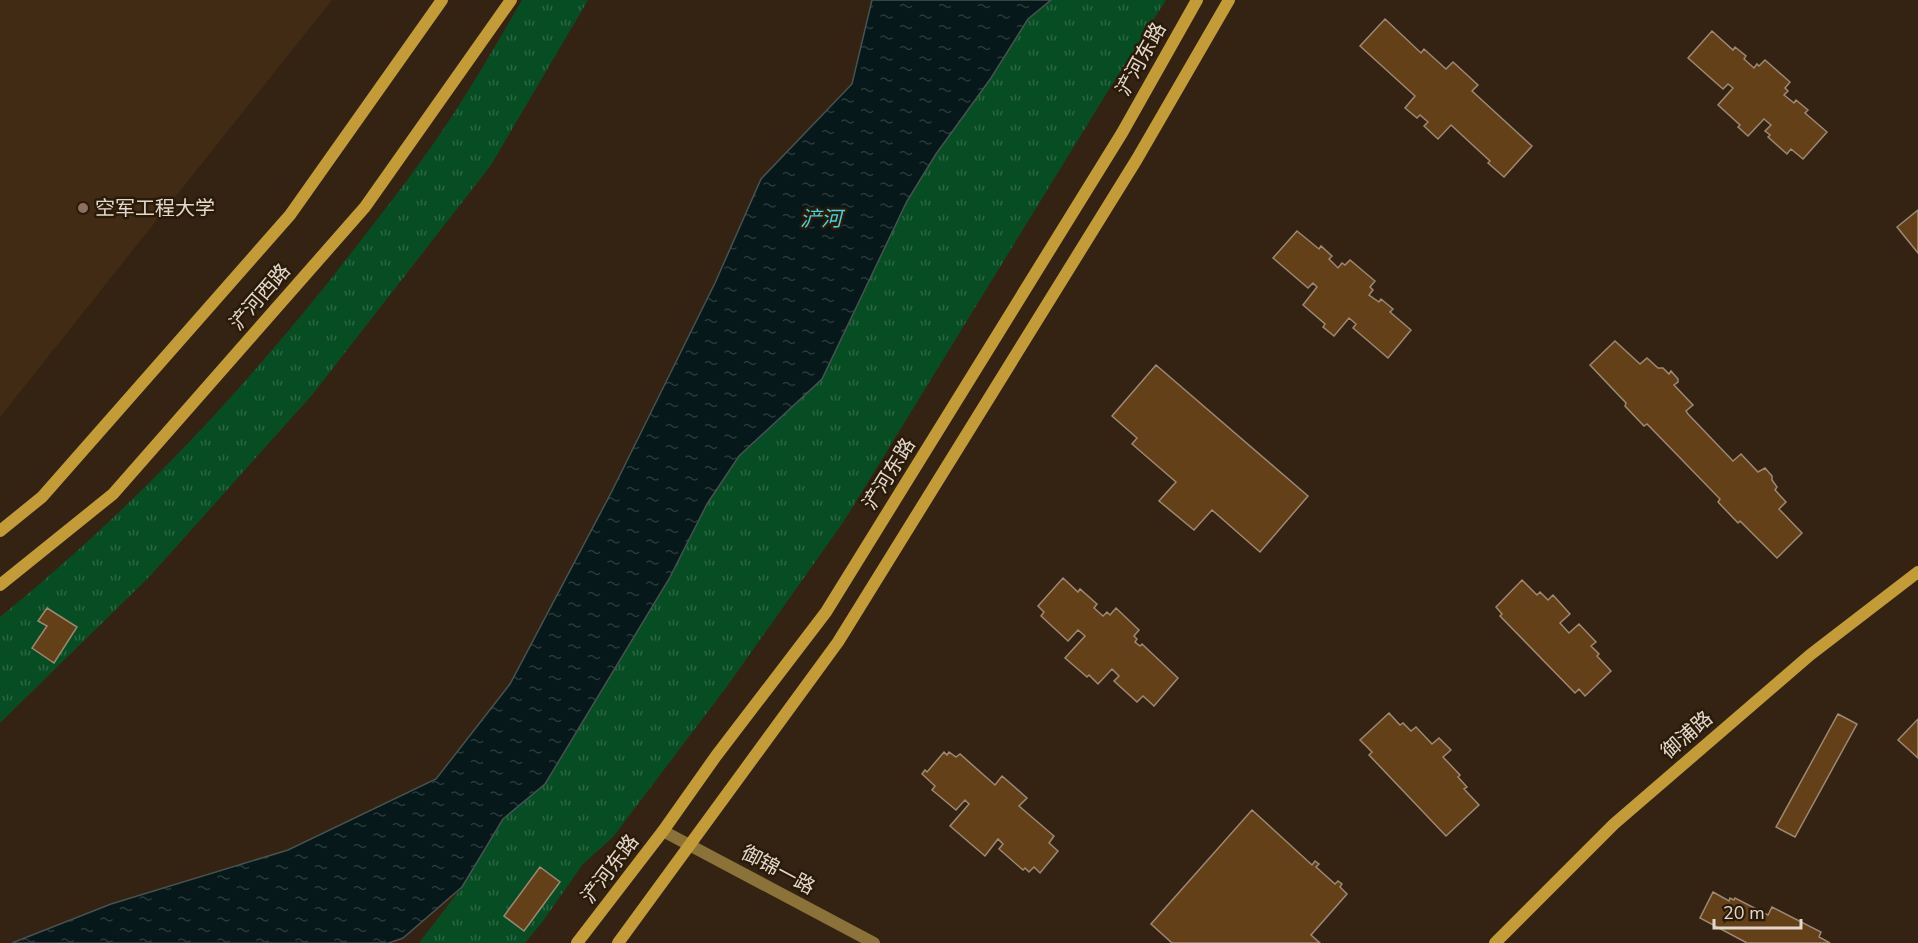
<svg xmlns="http://www.w3.org/2000/svg" width="1918" height="943" font-family="'Nunito Sans','Noto Sans SC',sans-serif">
<style>
.built{fill:#412b14}
.park{fill:url(#park-tufts)}
.water{fill:url(#water-ripples);stroke:#485250;stroke-width:1.5}
.building{fill:#644018;stroke:#9d8874;stroke-width:1.5}
.lines{fill:none;stroke-linecap:round;stroke-linejoin:round}
.street{stroke:#8a7238;stroke-width:12}
.secondary{stroke:#c39c38;stroke-width:12}
.education-dot{fill:#8d6e63;stroke:#2a1a08;stroke-width:2}
.labels{text-anchor:middle;dominant-baseline:central;stroke-width:5;stroke-linejoin:round;paint-order:stroke}
.street-label{font-size:20px;fill:#e3d8cd;stroke:#2a1a08}
.poi-label{font-size:20px;fill:#e3d8cd;stroke:#2a1a08;text-anchor:start}
.water-label{font-size:21px;font-style:italic;fill:#43d5e4;stroke:#2a1a08}
</style>
<defs>
<pattern id="park-tufts" width="24" height="20" patternUnits="userSpaceOnUse" patternTransform="scale(1.5)"><rect width="24" height="20" fill="#074d24"/><path d="M3 7l-1-3M5 7V3M7 7l1-3M15 17l-1-3M17 17v-4M19 17l1-3" fill="none" stroke="#2b6643"/></pattern>
<pattern id="water-ripples" width="26" height="14" patternUnits="userSpaceOnUse" patternTransform="scale(1.5)"><rect width="26" height="14" fill="#06181a"/><path d="M2 4q2-2 4 0t4 0M15 11q2-2 4 0t4 0" fill="none" stroke="#2a393a"/></pattern>
</defs>
<rect width="100%" height="100%" fill="#342312"/>
<path class="built" d="M0,0H332L0,417Z"/>
<path class="park" d="M522,0H588L491,165L312,395L150,576L0,723V617C132,510 248,386 352,252C387,207 423,161 454,113C478,76 500,38 522,0Z
M1051,0H1166L1108,91L844,521L728,685L613,837L583,864L543,921L525,943H419L462,887L503,819L545,784L669,579L707,504L739,456L822,379L907,201L936,154L991,78L1028,19Z"/>
<path class="water" d="M872,0H1051L1028,19L991,78L936,154L907,201L822,379L739,456L707,504L669,579L545,784L503,819L462,887L403,938L389,943H12L111,904L288,850L436,779L510,684L611,493L715,283L761,179L852,84Z"/>
<path class="building" d="M1385,19L1421,53L1424,49L1446,69L1453,62L1478,85L1472,91L1532,146L1504,177L1488,163L1490,161L1451,125L1438,139L1424,126L1428,122L1420,115L1417,118L1405,108L1415,96L1360,46Z
M1712,31L1733,50L1735,47L1746,56L1744,59L1754,68L1757,64L1759,66L1765,60L1790,82L1785,88L1788,91L1784,95L1794,103L1796,100L1808,110L1805,113L1827,132L1803,159L1791,149L1787,154L1768,137L1770,135L1765,131L1771,125L1764,119L1748,136L1738,127L1740,125L1718,105L1733,88L1728,84L1723,89L1688,58Z
M1918,210V253L1897,227Z
M1297,231L1319,249L1321,246L1332,256L1329,259L1338,268L1342,263L1345,265L1350,260L1375,281L1370,287L1373,290L1369,295L1379,302L1381,299L1393,309L1390,312L1411,330L1388,358L1353,328L1356,324L1349,318L1334,336L1323,327L1325,324L1303,305L1317,287L1313,283L1308,288L1273,258Z
M1615,341L1640,364L1647,358L1658,368H1663L1669,374L1671,371L1678,379V382L1674,385L1693,405L1686,411L1688,414L1733,461L1741,454L1758,472L1765,468L1772,476V480L1777,487L1775,490L1786,502L1779,509L1802,533L1777,558L1740,521L1738,523L1718,502L1720,499L1651,428L1647,424L1644,426L1625,406L1626,403L1590,365Z
M1156,365L1308,496L1260,552L1212,510L1194,530L1159,501L1176,482L1132,444L1137,438L1112,416Z
M1063,578L1078,592L1080,589L1097,604L1094,608L1103,616L1107,612L1110,615L1116,608L1139,630L1134,636L1137,639L1135,642L1140,646L1142,644L1178,678L1154,706L1143,696L1137,702L1114,681L1119,676L1112,669L1098,684L1089,675L1087,677L1065,658L1085,636L1078,630L1068,641L1041,616L1044,612L1038,606Z
M1522,580L1537,595L1540,592L1548,600L1553,595L1570,614L1560,623L1569,633L1579,624L1596,642L1591,646L1599,654L1597,656L1611,671L1585,696L1579,689L1575,693L1500,616L1502,614L1496,607Z
M47,608L77,627L54,663L32,648L47,626L38,621Z
M1389,713L1400,725L1403,723L1411,731L1416,727L1432,744L1439,738L1451,750L1443,757L1460,775L1458,777L1467,787L1464,789L1479,805L1446,836L1369,755L1372,752L1360,740Z
M1838,714L1857,724L1795,837L1776,827Z
M1918,719V758L1898,740Z
M944,752L947,755L949,752L956,757L960,754L995,785L1002,776L1027,798L1019,806L1054,836L1049,843L1058,851L1040,873L1034,867L1029,872L1025,868L1023,870L999,849L1003,844L998,839L985,856L950,826L969,804L965,800L956,810L932,790L935,786L922,774L925,770L927,772Z
M1252,810L1312,865L1315,861L1319,864L1316,867L1335,884L1338,881L1342,884L1340,887L1347,894L1311,935L1320,943H1172L1151,924Z
M540,867L560,882L524,931L504,916Z
M1713,892L1729,901L1730,898L1734,900L1735,898L1768,915L1772,907L1821,932L1819,937L1830,943H1747L1700,918Z"/>
<g class="lines">
<path class="street" d="M663,831L874,943"/>
<path class="secondary" d="M0,531L42,497L290,215L442,0
M0,585L113,494L365,207L511,0
M577,943L663,831L716,756L826,612L1122,133L1197,0
M618,943L838,642L1137,159L1229,0
M1495,943L1614,824L1810,655L1918,572"/>
</g>
<circle class="education-dot" cx="83" cy="208" r="6"/>
<g class="labels">
<g class="street-label">
<text transform="translate(1141 59) rotate(-61)">浐河东路</text>
<text transform="translate(260 297) rotate(-49)">浐河西路</text>
<text transform="translate(889 474) rotate(-58)">浐河东路</text>
<text transform="translate(1687 735) rotate(-41)">御浦路</text>
<text transform="translate(610 869) rotate(-53)">浐河东路</text>
<text transform="translate(778 870) rotate(28)">御锦一路</text>
</g>
<g class="poi-label">
<text x="95" y="208">空军工程大学</text>
</g>
<g class="water-label">
<text x="821" y="219">浐河</text>
</g>
</g>
<path d="M1714 919v9h87v-9" fill="none" stroke="#e3d8cd" stroke-width="3"/>
<text x="1723" y="919" font-size="18" fill="#e3d8cd" stroke="#2a1a08" stroke-width="4.5" paint-order="stroke">20 m</text>
</svg>
